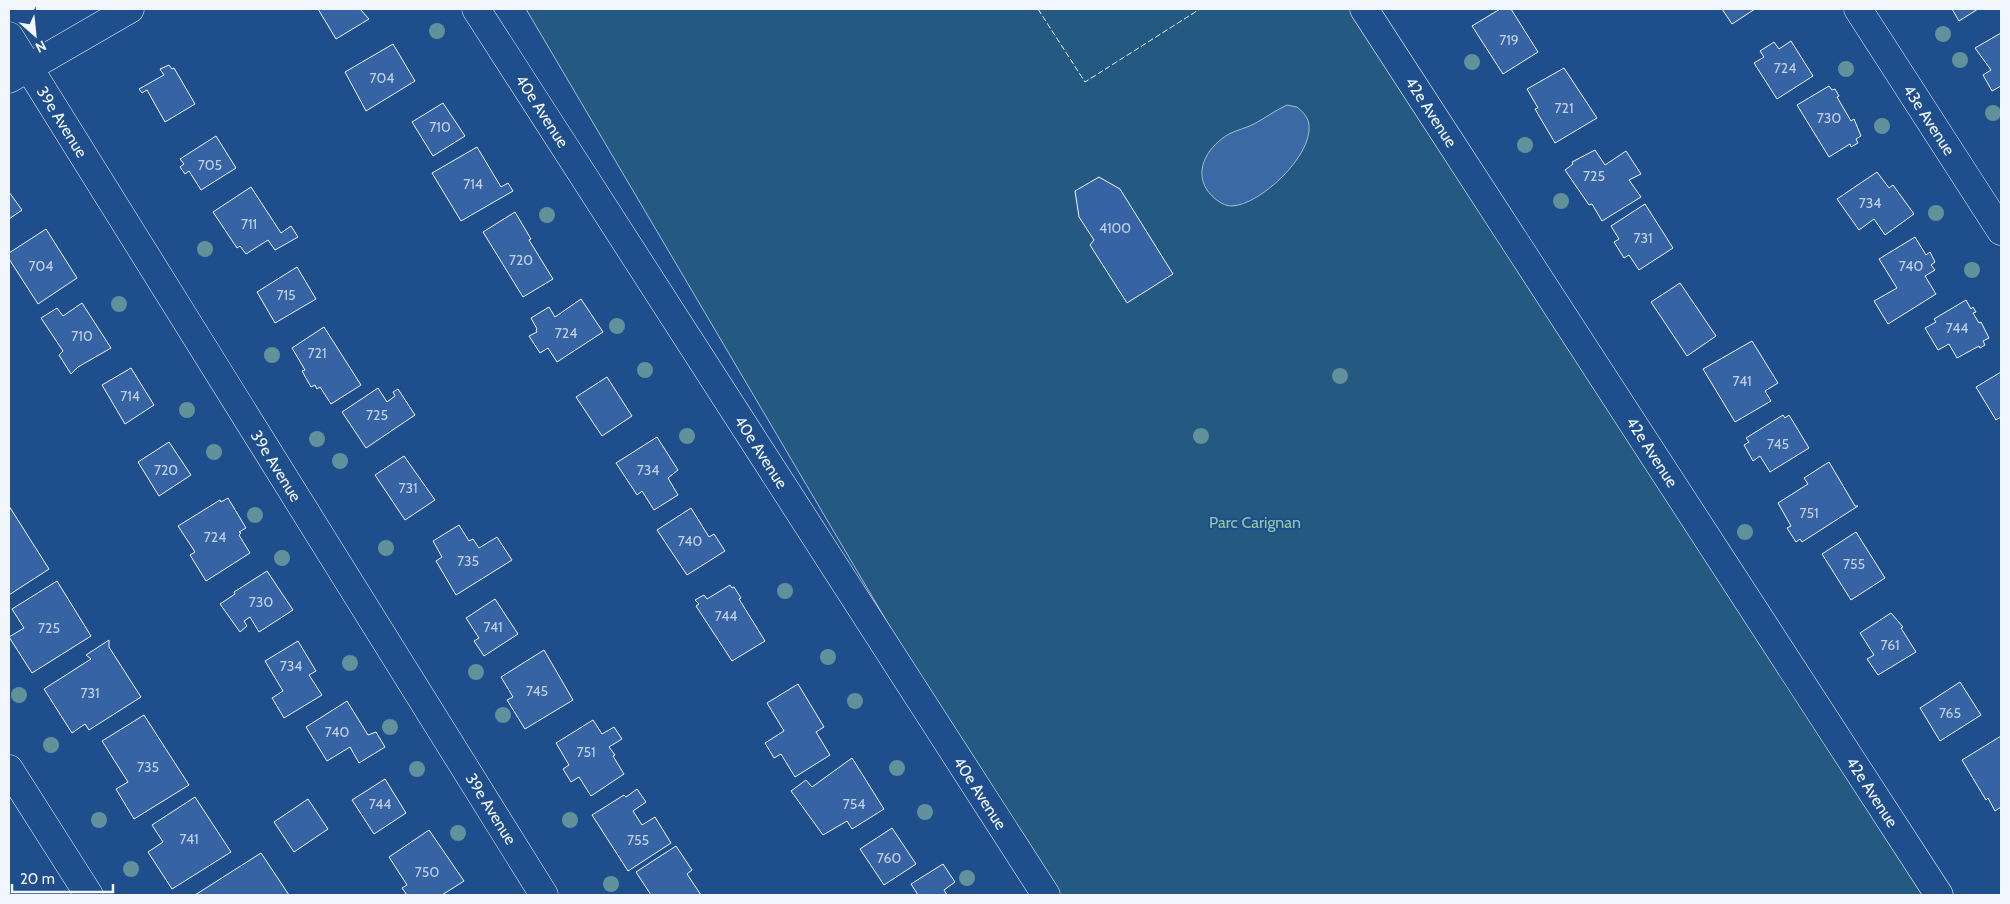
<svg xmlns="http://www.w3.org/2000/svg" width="2010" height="904" font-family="Cabin,sans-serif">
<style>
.green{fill:#245a82;stroke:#a8bbd7}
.water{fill:#3b69a3;stroke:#a8bbd7}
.building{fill:#3563a3;stroke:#f2f6ff}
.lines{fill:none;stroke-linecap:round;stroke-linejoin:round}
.minor-casing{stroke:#f2f6ff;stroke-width:29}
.tertiary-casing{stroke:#f2f6ff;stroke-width:29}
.minor{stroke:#1f4e8c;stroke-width:28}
.tertiary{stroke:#1f4e8c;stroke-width:28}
.fence{stroke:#f2f6ff;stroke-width:1;stroke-dasharray:6 2.5;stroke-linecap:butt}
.tree{fill:#61919a}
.labels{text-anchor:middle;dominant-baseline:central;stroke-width:4;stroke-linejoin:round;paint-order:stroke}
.number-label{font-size:14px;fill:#c3d1e8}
.street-label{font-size:16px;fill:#f2f6ff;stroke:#1f4e8c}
.park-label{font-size:16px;fill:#97c8a6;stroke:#1f4e8c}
</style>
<rect width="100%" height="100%" fill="#1f4e8c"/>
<path class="green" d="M526,9H1360L1938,895H1048Z"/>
<path class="water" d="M1287,105L1297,107C1303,112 1309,118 1309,126C1312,156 1260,205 1232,206C1222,206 1213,198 1207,190C1193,168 1210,145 1229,134C1237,130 1246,128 1254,124C1265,118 1276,110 1287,105Z"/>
<path class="building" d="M318,9H360L369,19L336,39Z
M1500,9H1511L1538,52L1503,74L1472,26Z
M1722,9H1755L1732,24Z
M1952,9H1978L1959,21Z
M2001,33V86L1992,91L1983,75L1991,70L1975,48Z
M1791,41L1813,76L1777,99L1754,63L1764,57L1760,51L1774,42L1779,49Z
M393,44L415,81L366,111L345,72Z
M169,65L172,69L174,68L195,104L165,122L147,90L142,93L139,89L164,75L160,69Z
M1564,68L1597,118L1555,143L1535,109L1538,108L1527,89Z
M1829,86L1832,90L1835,89L1839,96L1837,97L1851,121L1854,119L1861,136L1856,139L1858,143L1851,147L1850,144L1829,157L1797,105Z
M443,103L465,136L433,156L412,122Z
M216,136L236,168L201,190L189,171L185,174L180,167L184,164L180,159Z
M477,147L501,187L508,183L513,191L461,221L432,173Z
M1595,150L1605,165L1626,151L1641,174L1629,180L1641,197L1602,221L1592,204L1589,205L1565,170L1573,164L1572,162Z
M1877,172L1889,188L1893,185L1914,214L1885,235L1874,219L1859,230L1837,199Z
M1099,177L1120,189L1173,274L1127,303L1090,245L1094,240L1079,217L1075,191Z
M251,187L281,233L291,226L298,237L275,250L268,240L246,254L240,246L237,248L213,212Z
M9,192L22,210L9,219Z
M1645,204L1673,248L1639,270L1629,255L1624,258L1614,242L1619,239L1611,226Z
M515,212L531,239L529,240L553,279L523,297L483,232Z
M46,229L77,278L38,304L9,259V253Z
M1915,237L1926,255L1930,252L1935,262L1931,265L1935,270L1925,276L1936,294L1888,324L1874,301L1897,288L1879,259Z
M297,267L316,299L275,323L257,292Z
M1680,283L1716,336L1687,356L1651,302Z
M581,299L603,332L557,362L548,348L540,353L529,336L537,332L536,330L537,329L531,318L549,307L555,317Z
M1966,300L1971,309L1973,307L1976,312L1973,313L1979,323L1981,322L1989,338L1983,341L1985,345L1980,348L1979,346L1957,358L1949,344L1938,350L1925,328L1936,322L1934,319Z
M82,303L111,348L78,367L71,374L59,355L63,351L41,318L57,308L63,316Z
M324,327L361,385L331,404L320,387L317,389L315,385L311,387L302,371L305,370L292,348Z
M1752,341L1778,383L1765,391L1771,401L1735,422L1703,369Z
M131,368L154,405L125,424L102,385Z
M2001,372V417L1996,420L1976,387Z
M607,377L632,416L602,436L576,397Z
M378,388L387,402L395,396L393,392L398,389L415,415L366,448L342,412Z
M1783,415L1785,418L1789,415L1809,448L1770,472L1760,456L1753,461L1744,445L1749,442L1746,438Z
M657,437L678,470L668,478L678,495L654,510L642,491L637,495L616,463Z
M169,442L191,475L159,496L138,462Z
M404,456L435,500L405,520L375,475Z
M1829,462L1855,506H1858L1802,542L1800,539L1796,542L1787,528L1791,526L1778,503L1808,484L1804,478Z
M228,498L246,528L239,532L241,533L239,535L250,553L206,581L190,555L195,552L178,526L220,500L221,502Z
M9,506L49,569L9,595Z
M691,508L709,537L714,534L725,551L687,575L657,530Z
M459,525L469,541L473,539L479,548L497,537L512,560L456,595L436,561L442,557L433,541Z
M1856,532L1885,578L1851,600L1822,554Z
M267,571L293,610L259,632L250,617L244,621L247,626L240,632L220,604L235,594L234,592Z
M57,581L91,636L32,673L9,637L24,628L12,609Z
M730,585L732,588L734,587L741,598L739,599L765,641L732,661L696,606L699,604L695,600L704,595L707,599Z
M495,599L518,634L484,656L474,641L479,638L466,618Z
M1891,613L1903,627L1901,628L1916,652L1878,675L1867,659L1874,655L1860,633Z
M109,640V647L141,697L89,730L85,724L72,733L44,689L91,659L86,655Z
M298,641L316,671L309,675L322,695L284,718L272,698L283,691L265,661Z
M544,650L573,700L525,729L507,700L513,697L501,677Z
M1960,682L1981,715L1940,741L1920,708Z
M798,684L824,727L816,732L830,755L795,777L781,754L774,758L765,743L784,731L767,703Z
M347,701L368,735L376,732L385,747L359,763L350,747L327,761L306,727Z
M144,715L189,785L134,819L116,789L128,782L102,741Z
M593,720L602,734L614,727L622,739L609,747L615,755L613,756L624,774L591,796L579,777L571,782L563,769L569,765L556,743Z
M2001,736V807L1995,811L1988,798L1986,800L1962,760Z
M852,758L884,809L852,829L847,821L823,835L791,791L806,780L812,787Z
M385,779L406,813L374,834L352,800Z
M637,789L646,802L633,811L642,825L655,817L671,843L628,871L592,815L624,795L626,797Z
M195,797L231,852L172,889L148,852L163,842L152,825Z
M308,799L328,829L294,852L274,822Z
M892,828L916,864L884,885L860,849Z
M429,830L464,881L442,895H407L402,888L407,885L389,857Z
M676,846L692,870L687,874L701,895H651L636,872Z
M261,853L289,895H195Z
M943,864L955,882L944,890L947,895H918L911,884Z"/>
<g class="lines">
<defs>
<path id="minor" d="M476,9L1046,895
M1364,9L1939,895
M1858,9L2001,231
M9,36L544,895
M9,769L89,895"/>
<path id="tertiary" d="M9,79L130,9"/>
</defs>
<use href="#minor" class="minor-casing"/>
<use href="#tertiary" class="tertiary-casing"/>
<use href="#minor" class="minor"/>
<use href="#tertiary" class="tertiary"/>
<path class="fence" d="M1038,9L1085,82L1200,9"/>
</g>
<g class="tree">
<circle cx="437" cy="31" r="8"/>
<circle cx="1943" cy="34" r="8"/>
<circle cx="1960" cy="60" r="8"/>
<circle cx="1472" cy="62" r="8"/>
<circle cx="1846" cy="69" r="8"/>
<circle cx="1993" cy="113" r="8"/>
<circle cx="1882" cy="126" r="8"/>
<circle cx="1525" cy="145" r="8"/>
<circle cx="1561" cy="201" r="8"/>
<circle cx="1936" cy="213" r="8"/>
<circle cx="547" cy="215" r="8"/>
<circle cx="205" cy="249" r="8"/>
<circle cx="1972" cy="270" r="8"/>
<circle cx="119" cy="304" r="8"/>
<circle cx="617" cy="326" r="8"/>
<circle cx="272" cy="355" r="8"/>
<circle cx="645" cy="370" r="8"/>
<circle cx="1340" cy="376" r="8"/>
<circle cx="187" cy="410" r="8"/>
<circle cx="687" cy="436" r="8"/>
<circle cx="1201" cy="436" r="8"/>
<circle cx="317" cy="439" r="8"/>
<circle cx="214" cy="452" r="8"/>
<circle cx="340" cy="461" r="8"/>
<circle cx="255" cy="515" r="8"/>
<circle cx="1745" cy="532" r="8"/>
<circle cx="386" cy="548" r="8"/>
<circle cx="282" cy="558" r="8"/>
<circle cx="785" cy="591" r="8"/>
<circle cx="828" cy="657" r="8"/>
<circle cx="350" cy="663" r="8"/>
<circle cx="476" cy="672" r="8"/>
<circle cx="19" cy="695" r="8"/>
<circle cx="855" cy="701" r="8"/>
<circle cx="503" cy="715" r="8"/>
<circle cx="390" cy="727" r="8"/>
<circle cx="51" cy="745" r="8"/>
<circle cx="897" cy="768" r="8"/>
<circle cx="417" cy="769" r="8"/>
<circle cx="925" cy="812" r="8"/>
<circle cx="99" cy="820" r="8"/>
<circle cx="570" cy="820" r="8"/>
<circle cx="458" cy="833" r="8"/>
<circle cx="131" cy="869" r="8"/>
<circle cx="967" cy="878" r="8"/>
<circle cx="611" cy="884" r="8"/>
</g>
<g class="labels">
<g class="number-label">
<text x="1509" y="40">719</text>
<text x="1785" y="68">724</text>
<text x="382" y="78">704</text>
<text x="1564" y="108">721</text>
<text x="1829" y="118">730</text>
<text x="440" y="127">710</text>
<text x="210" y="165">705</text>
<text x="1594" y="176">725</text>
<text x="473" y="184">714</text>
<text x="1870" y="203">734</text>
<text x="249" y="224">711</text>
<text x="1115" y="228">4100</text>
<text x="1643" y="238">731</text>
<text x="521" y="260">720</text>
<text x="41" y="266">704</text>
<text x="1911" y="266">740</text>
<text x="286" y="295">715</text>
<text x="1957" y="328">744</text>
<text x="566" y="333">724</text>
<text x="82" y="336">710</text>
<text x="317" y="353">721</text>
<text x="1742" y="381">741</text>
<text x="130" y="396">714</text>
<text x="377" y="415">725</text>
<text x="1778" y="444">745</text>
<text x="166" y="470">720</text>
<text x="648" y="470">734</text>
<text x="408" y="488">731</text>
<text x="1809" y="513">751</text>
<text x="215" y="537">724</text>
<text x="690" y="541">740</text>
<text x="468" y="561">735</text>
<text x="1854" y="564">755</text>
<text x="261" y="602">730</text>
<text x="726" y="616">744</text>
<text x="493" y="627">741</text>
<text x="49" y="628">725</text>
<text x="1890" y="645">761</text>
<text x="291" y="666">734</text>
<text x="537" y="691">745</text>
<text x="90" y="693">731</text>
<text x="1950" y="713">765</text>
<text x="337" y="732">740</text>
<text x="586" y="752">751</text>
<text x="148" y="767">735</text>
<text x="380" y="804">744</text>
<text x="854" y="804">754</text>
<text x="189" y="839">741</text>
<text x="638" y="840">755</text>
<text x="889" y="858">760</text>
<text x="427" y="872">750</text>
</g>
<g class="street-label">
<text transform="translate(542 111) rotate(57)">40e Avenue</text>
<text transform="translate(1431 112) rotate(57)">42e Avenue</text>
<text transform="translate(1929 120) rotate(57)">43e Avenue</text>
<text transform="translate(62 122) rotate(58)">39e Avenue</text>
<text transform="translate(761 452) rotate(57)">40e Avenue</text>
<text transform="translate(1652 452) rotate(57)">42e Avenue</text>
<text transform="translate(276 466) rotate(58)">39e Avenue</text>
<text transform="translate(1872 792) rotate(57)">42e Avenue</text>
<text transform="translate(980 793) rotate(57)">40e Avenue</text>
<text transform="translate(491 809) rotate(58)">39e Avenue</text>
</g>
<g class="park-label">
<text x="1255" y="522">Parc Carignan</text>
</g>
</g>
<rect width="2010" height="904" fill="none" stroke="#f2f6ff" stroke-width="20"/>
<g transform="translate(35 35) rotate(153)" stroke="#1f4e8c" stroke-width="4" paint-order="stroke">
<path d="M0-4L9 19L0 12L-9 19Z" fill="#f2f6ff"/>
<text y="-8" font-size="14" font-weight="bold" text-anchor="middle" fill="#f2f6ff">N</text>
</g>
<path d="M12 884v8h101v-8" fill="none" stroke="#f2f6ff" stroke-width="2.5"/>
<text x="20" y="884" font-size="15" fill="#f2f6ff" stroke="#1f4e8c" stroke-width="4" paint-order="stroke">20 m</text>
</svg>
